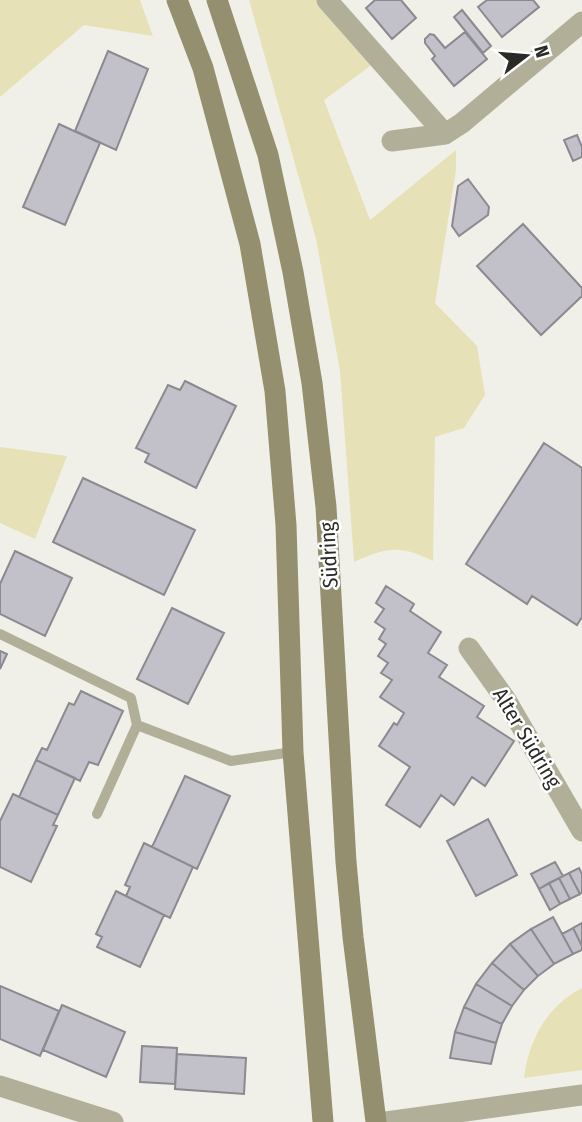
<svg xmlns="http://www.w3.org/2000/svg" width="582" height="1122" font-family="'Fira Sans Condensed',sans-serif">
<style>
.green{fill:#e7e1b7}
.building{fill:#c2c0c8;stroke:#8c8990;stroke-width:2}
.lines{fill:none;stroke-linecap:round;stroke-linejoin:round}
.service{stroke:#b2af99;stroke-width:10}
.minor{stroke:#b2af99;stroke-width:21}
.secondary{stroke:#94906f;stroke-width:21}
.labels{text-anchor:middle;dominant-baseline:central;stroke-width:5;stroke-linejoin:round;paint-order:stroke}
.street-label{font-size:21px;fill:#2a2a27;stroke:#fff}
</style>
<rect width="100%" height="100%" fill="#f1f0e8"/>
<path class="green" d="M0,0H140L153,36L84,25L0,97Z
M249,0H319L373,64L324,100L370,220L456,150V170L435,303L477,346L485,395L464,428L435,437L433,561C400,545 388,547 354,562L340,371L316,239Z
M0,447L67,456L35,539L0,523Z
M582,988V1070L524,1078C529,1039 547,1006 582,988Z"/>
<path class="building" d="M375,0H401L416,18L392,39L366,8Z
M487,0H533L539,7L502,37L478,7Z
M462,10L491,46L483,53L454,17Z
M465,32L487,59L454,86L432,59L435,56L425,43V39L430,34L434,35L445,48Z
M108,51L148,69L116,150L75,131Z
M59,124L100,143L65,225L23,207Z
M577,135L582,147V157L573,161L564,140Z
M468,179L489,207L488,215L459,236L452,226L458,186Z
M523,224L582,288V296L541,335L477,266Z
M185,381L236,406L196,488L145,462L149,454L136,448L168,385L180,390Z
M544,443L582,468V617L577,625L532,596L527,604L466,564Z
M83,478L195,530L164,595L53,542Z
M15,551L72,578L45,636L0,614V584Z
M386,586L414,604L410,611L441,632L428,653L447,665L439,677L484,706L477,717L514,741L485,786L472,777L454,805L441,795L420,827L386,805L410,767L379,746L394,723L397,725L404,713L380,697L392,680L381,673L388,663L378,656L386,644L379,639L385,629L375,622L384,609L376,603Z
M172,608L224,633L188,704L137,679Z
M0,651L7,654L0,669Z
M81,691L123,711L98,765L89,762L80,781L36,760L42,748L47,750L69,703L74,705Z
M36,760L75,778L58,815L19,797Z
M185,776L230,796L197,869L152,847Z
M13,794L58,815L53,825L57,826L31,882L0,867V821Z
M488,819L517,875L476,896L447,841Z
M144,843L193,867L170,918L126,896L130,887L125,885Z
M555,862L563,876L539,889L531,874Z
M579,868L582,874V892L580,894L569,873Z
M569,873L580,894L570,899L559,878Z
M559,878L570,899L560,904L549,883Z
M549,883L560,904L550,910L539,889Z
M116,891L164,915L140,967L97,947L102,937L96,934Z
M553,917L573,954L554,964L531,929Z
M582,923V946L573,928Z
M573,928L582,946V950L573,954L562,934Z
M531,929L554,964L538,976L510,944Z
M510,944L538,976L524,990L492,963Z
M492,963L524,990L512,1006L476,984Z
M476,984L512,1006L502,1024L464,1007Z
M0,986L59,1011L40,1056L0,1039Z
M62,1005L125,1032L106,1077L43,1050Z
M464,1007L502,1024L496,1043L455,1032Z
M455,1032L496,1043L491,1064L450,1058Z
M142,1046L177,1048L175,1084L140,1082Z
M177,1054L246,1058L244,1094L175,1089Z"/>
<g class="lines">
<path class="service" d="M0,634L131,698L137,725L231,761L293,752
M97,814L137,725"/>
<path class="minor" d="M327,0L445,134
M392,141L445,134L462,123L582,22
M469,648L506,700L582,831
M0,1086L113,1122
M386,1122L582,1095"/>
<path class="secondary" d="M177,0L203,68L250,244L275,391L286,525L293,752L323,1122
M217,0L268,155L293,272L312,383L326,507L346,862L353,937L376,1122"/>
</g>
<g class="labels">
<g class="street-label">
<text transform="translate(329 555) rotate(-93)">Südring</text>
<text transform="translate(527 738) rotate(59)">Alter Südring</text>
</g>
</g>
<g transform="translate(526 56) rotate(74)" stroke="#ffffff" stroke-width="5" paint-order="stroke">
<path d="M0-5L12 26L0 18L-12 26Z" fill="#2a2a27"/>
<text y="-10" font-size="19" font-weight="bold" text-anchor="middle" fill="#2a2a27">N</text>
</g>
</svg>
